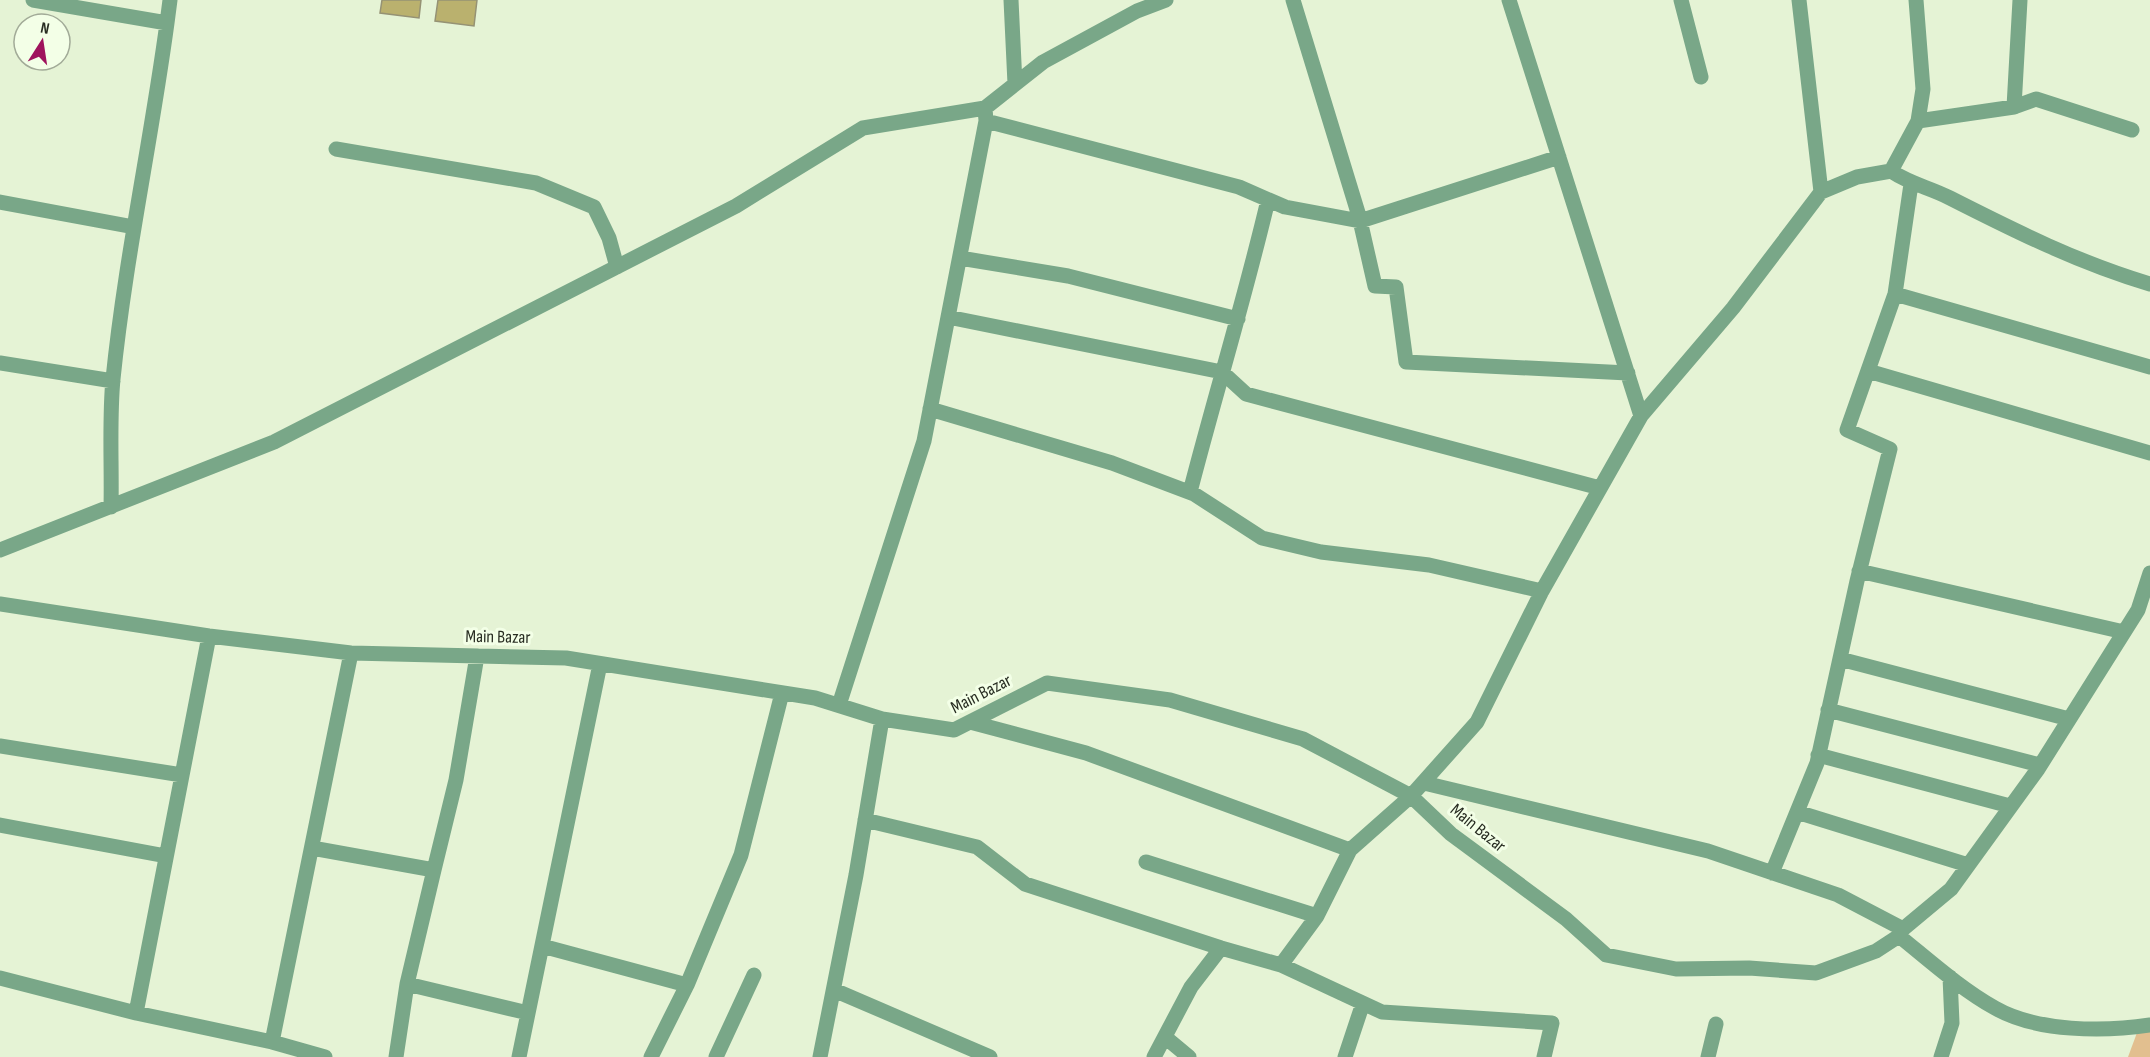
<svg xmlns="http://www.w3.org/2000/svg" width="2150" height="1057" font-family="'Sofia Sans Condensed',sans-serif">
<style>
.green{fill:#e2bf8f}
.building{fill:#bab16e;stroke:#959274;stroke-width:1.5}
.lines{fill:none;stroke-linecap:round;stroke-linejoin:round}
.minor{stroke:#79a788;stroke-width:15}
.labels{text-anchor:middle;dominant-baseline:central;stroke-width:6;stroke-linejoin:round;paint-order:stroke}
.street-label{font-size:18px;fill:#282d22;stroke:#f3ffe7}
</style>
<rect width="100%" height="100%" fill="#e5f3d5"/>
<path class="green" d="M2138,1030L2150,1031V1057H2128Z"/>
<path class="building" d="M382,0H421L419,18L380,13Z
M438,0H477L474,26L435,21Z"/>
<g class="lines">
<path class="minor" d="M33,0L167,23L170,0
M1011,0L1015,84
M1293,0L1359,216L1375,286L1396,287L1406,362L1628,373
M1681,0L1701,77
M2014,107L2036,99L2132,130
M986,121L1239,187L1285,207L1360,221L1559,157
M1918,121L2014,107L2020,0
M336,149L536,183L594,207L609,238L617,267
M1891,171C1912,185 1929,187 1950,198C2015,231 2079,263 2150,284
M1821,192L1857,177L1891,171L1918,121L1923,89L1916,0
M0,202L134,227
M960,258L1068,276L1238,319
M1895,294L2150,367
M948,317L1222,372L1246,394L1600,488
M0,363L113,381
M1868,371L2150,453
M930,409L1112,463L1194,494L1262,538L1321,552L1429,565L1542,591L1641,416L1509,0
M1641,416L1733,308L1821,192L1799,0
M1190,492C1215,395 1245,298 1268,200
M111,507C112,465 109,421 113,379C125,260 151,142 167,23
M0,550L274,442L736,206L863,128L985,108L1043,62L1137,11L1166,0
M1859,571L2124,632
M0,604L209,636L351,653L566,658L815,698L882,719L954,730L1047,683L1170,700L1303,739L1411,796L1451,834L1566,919L1606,955L1676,969L1749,968L1816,973L1876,951L1899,936
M1840,659L2069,719
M839,705L924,441L986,121L985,108
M1828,710L2040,765
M970,722L1086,753L1350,850
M0,746L182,775
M1818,755L2010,806
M1424,783L1708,851L1838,895L1903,929L1899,936C1930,961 1961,989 1995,1008C2037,1032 2104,1032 2150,1025
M1797,812L1968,865
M865,820L977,847L1025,884L1221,948L1281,965L1382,1012L1552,1023L1544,1057
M0,825L166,856
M312,848L434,870L456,780L477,656
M1146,862L1317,916
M434,870L407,984L528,1013
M1772,873L1817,763L1857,581L1890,449L1847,430L1895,294L1911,184
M1903,929L1951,889L2038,769L2138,610L2150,573
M542,946L687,985
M1281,965L1317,916L1350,850L1411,796L1477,722L1542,591
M0,978L136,1013L209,636
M834,990L990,1057
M136,1013L272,1042
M1165,1037L1189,1057
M325,1057L272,1042L351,653
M396,1057L407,984
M519,1057L600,664
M651,1057L687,985L741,855L782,693
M716,1057L754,975
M820,1057L856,875L882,719
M1154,1057L1191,987L1221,948
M1345,1057L1363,1003
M1708,1057L1716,1024
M1941,1057L1952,1023L1950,977"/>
</g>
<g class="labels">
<g class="street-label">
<text transform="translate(498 637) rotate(1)">Main Bazar</text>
<text transform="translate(981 694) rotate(-27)">Main Bazar</text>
<text transform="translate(1478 828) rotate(39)">Main Bazar</text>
</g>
</g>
<g transform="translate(42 42) rotate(12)"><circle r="28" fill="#f3ffe7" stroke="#a2ab98" stroke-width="1.5"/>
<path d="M0-4.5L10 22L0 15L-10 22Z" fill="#9f135d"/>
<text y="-9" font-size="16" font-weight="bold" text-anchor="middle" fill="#282d22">N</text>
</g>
</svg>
